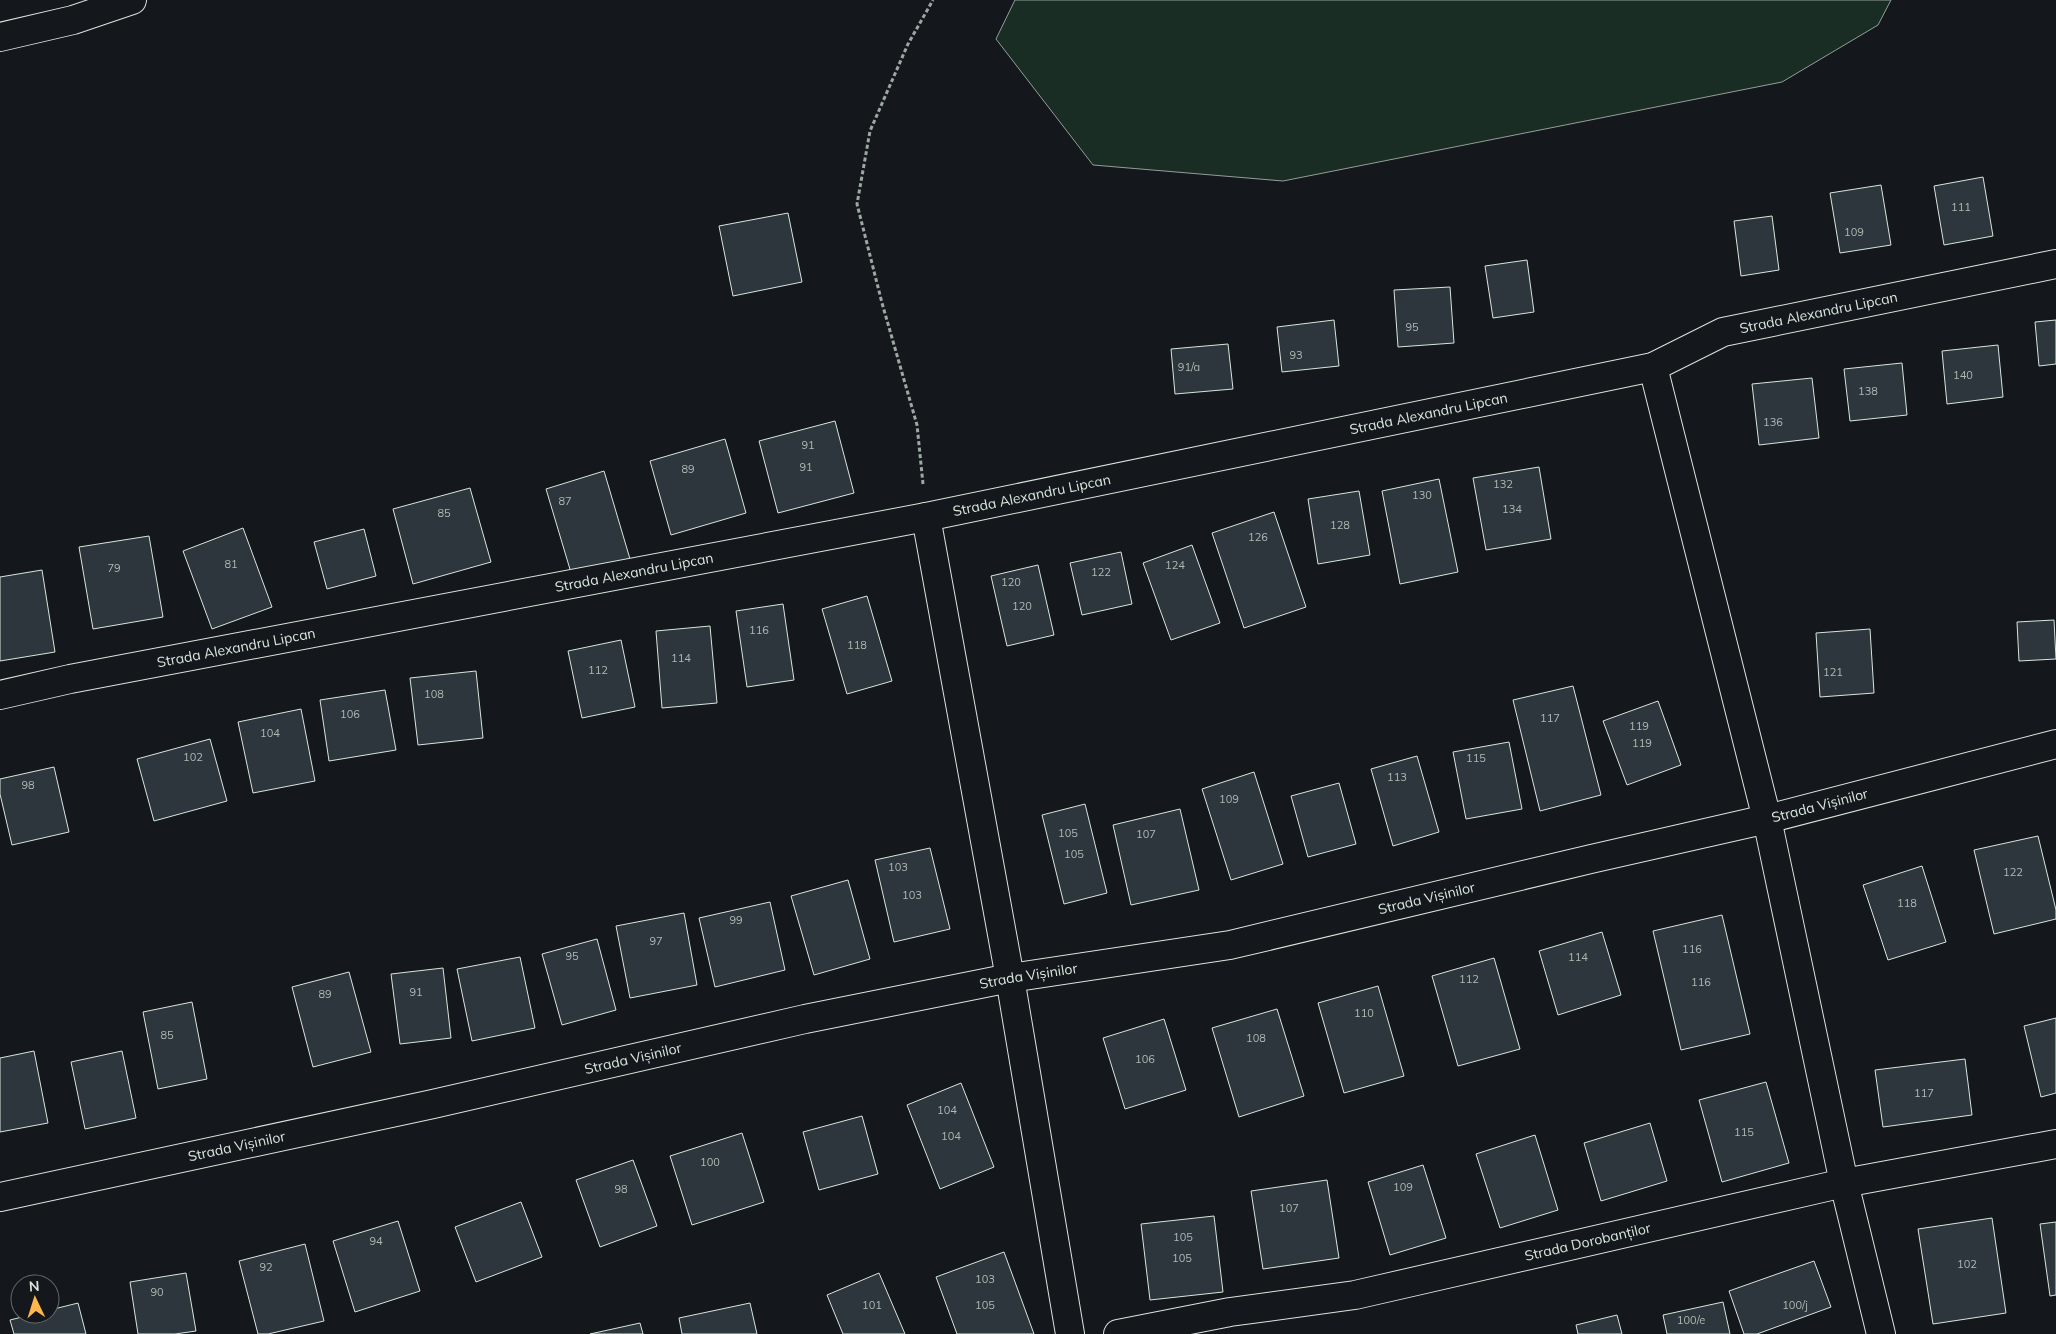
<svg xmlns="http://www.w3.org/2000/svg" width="2056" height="1334" font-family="Mulish,sans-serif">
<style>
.green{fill:#1a2d24;stroke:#939e99}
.building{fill:#2c363c;stroke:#d8e6dc}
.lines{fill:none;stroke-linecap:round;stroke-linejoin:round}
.minor-casing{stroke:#d8e6dc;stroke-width:30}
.path{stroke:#9da8a2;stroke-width:3;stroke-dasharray:4 2.5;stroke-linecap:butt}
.minor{stroke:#14181c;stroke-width:28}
.labels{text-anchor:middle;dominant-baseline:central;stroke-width:4;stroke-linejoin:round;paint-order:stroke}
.number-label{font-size:11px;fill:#adbab4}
.street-label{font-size:14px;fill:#d8e6dc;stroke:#14181c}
</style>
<rect width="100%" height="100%" fill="#14181c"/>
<path class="green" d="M1015,0H1891L1878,25L1782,82L1283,181L1093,165L996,39Z"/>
<path class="building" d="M1983,177L1993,236L1944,245L1934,186Z
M1881,185L1891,245L1840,253L1830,193Z
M788,213L802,282L733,296L719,226Z
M1772,216L1779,270L1741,276L1734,221Z
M1527,260L1534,312L1493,318L1485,266Z
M1450,287L1454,343L1398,347L1394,290Z
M1334,320L1339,366L1282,372L1277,327Z
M2056,320V364L2039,366L2035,322Z
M1228,344L1233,389L1175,394L1171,349Z
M1998,345L2003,397L1947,404L1942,351Z
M1902,363L1907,415L1850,421L1844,369Z
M1812,378L1819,438L1759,445L1752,384Z
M835,421L854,493L778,513L759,441Z
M725,439L746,513L671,535L650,461Z
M1539,467L1551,539L1486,550L1473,478Z
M604,471L630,559L572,576L546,489Z
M1439,479L1458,572L1400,584L1382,491Z
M470,488L491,562L413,584L393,509Z
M1359,491L1370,555L1318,564L1308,499Z
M1274,512L1306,607L1244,628L1212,533Z
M243,528L272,607L212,629L183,551Z
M364,529L376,576L327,589L314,542Z
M149,536L163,617L93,629L79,547Z
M1192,545L1220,623L1171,640L1143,563Z
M1121,552L1132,604L1082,615L1070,563Z
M1038,565L1054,635L1007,646L991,576Z
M42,570L55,652L0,661V577Z
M867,596L892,681L847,694L822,609Z
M783,604L794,680L747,687L736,611Z
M2054,620L2056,659L2019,661L2017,622Z
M710,626L717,703L662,708L656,631Z
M1870,629L1874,693L1820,697L1816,633Z
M621,640L635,707L582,718L568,651Z
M476,671L483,738L418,745L410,678Z
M1573,686L1601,795L1540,811L1513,700Z
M385,690L396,750L329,761L320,700Z
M1658,701L1681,765L1627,785L1603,721Z
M301,709L315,781L253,793L238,722Z
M210,739L227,801L154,821L137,759Z
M1509,742L1522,809L1466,819L1453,752Z
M1417,756L1439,832L1393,846L1371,769Z
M54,767L69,832L12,845L0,794V779Z
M1254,772L1283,864L1231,880L1202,789Z
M1339,783L1356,844L1308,857L1291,796Z
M1085,804L1107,893L1064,904L1042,815Z
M1180,809L1199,890L1131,905L1113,825Z
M2038,836L2056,910V919L1994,934L1974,850Z
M930,848L950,929L894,942L875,860Z
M1922,866L1946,942L1888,960L1863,885Z
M848,880L870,959L814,975L791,896Z
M770,902L785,970L715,987L699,918Z
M684,913L697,985L630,998L616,926Z
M1722,915L1750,1034L1681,1050L1653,931Z
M1602,932L1621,995L1558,1015L1539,951Z
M597,939L616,1010L562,1025L542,954Z
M520,957L535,1028L472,1041L457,969Z
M1494,958L1520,1049L1458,1066L1432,976Z
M443,968L451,1038L400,1044L391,974Z
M349,972L371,1052L313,1067L292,987Z
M1378,986L1404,1076L1344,1093L1318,1003Z
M192,1002L207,1079L158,1089L143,1012Z
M1277,1009L1304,1096L1239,1117L1212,1028Z
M2056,1018V1093L2041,1097L2024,1026Z
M1164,1019L1186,1090L1125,1109L1103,1038Z
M34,1051L48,1123L0,1132V1058Z
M122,1051L136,1118L85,1129L71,1062Z
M1965,1059L1972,1115L1883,1127L1875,1070Z
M1766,1082L1789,1163L1722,1182L1699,1100Z
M961,1083L994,1167L940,1189L907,1105Z
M862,1116L878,1174L819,1190L803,1132Z
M1650,1123L1667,1181L1601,1201L1584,1143Z
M742,1133L764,1202L692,1225L670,1156Z
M1535,1135L1558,1210L1500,1228L1476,1154Z
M633,1160L657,1226L600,1247L576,1180Z
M1423,1165L1446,1238L1390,1255L1368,1182Z
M1327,1180L1339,1258L1263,1269L1251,1191Z
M521,1202L542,1257L476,1282L455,1227Z
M1214,1216L1223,1292L1150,1300L1141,1224Z
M1992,1218L2006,1313L1933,1324L1918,1229Z
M398,1221L420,1291L355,1312L333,1241Z
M2056,1222V1295L2050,1296L2040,1224Z
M305,1244L324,1321L268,1334H258L239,1261Z
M1004,1252L1034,1334H957L936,1277Z
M1814,1261L1831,1307L1757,1334H1744L1729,1291Z
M186,1273L196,1331L175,1334H138L130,1282Z
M879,1273L905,1334H843L827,1295Z
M1723,1302L1730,1334H1667L1663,1315Z
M78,1303L86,1334H14L10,1320L34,1314H50V1310Z
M750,1303L757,1334H682L679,1318Z
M1617,1315L1622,1334H1578L1576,1325Z
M640,1323L643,1334H590Z"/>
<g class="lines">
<defs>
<g id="minor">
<path d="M0,37L73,20L132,0"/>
<path d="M1653,367L1767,819L1844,1183L1881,1334"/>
<path d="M926,517L1010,978L1070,1334"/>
<path id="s1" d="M0,695L70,679L926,517L1653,367L1723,332L2056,264"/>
<path id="s2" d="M0,1197L433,1104L805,1019L1010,978L1230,945L1591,859L1767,819L2056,744"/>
<path id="s3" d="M1118,1334L1230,1312L1355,1295L1844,1183L2056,1144"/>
</g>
</defs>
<use href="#minor" class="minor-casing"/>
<path class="path" d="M923,484L917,425L882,303L857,204L870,131L908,44L933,0"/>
<use href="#minor" class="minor"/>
</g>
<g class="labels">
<g class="number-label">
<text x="1961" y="207">111</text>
<text x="1854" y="232">109</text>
<text x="1412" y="327">95</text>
<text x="1296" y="355">93</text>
<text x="1189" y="367">91/a</text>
<text x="1963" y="375">140</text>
<text x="1868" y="391">138</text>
<text x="1773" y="422">136</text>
<text x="808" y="445">91</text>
<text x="806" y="467">91</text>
<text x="688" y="469">89</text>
<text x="1503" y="484">132</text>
<text x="1422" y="495">130</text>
<text x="565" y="501">87</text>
<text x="1512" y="509">134</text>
<text x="444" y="513">85</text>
<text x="1340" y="525">128</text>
<text x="1258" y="537">126</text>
<text x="231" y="564">81</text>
<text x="1175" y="565">124</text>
<text x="114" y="568">79</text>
<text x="1101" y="572">122</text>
<text x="1011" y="582">120</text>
<text x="1022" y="606">120</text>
<text x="759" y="630">116</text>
<text x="857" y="645">118</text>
<text x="681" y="658">114</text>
<text x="598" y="670">112</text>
<text x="1833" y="672">121</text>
<text x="434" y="694">108</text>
<text x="350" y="714">106</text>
<text x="1550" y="718">117</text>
<text x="1639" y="726">119</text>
<text x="270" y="733">104</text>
<text x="1642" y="743">119</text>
<text x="193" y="757">102</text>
<text x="1476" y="758">115</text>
<text x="1397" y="777">113</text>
<text x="28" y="785">98</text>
<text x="1229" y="799">109</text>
<text x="1068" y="833">105</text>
<text x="1146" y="834">107</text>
<text x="1074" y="854">105</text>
<text x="898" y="867">103</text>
<text x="2013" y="872">122</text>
<text x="912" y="895">103</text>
<text x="1907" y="903">118</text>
<text x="736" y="920">99</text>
<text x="656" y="941">97</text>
<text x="1692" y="949">116</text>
<text x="572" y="956">95</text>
<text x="1578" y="957">114</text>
<text x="1469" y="979">112</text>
<text x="1701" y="982">116</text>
<text x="416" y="992">91</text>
<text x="325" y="994">89</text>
<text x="1364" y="1013">110</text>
<text x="167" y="1035">85</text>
<text x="1256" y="1038">108</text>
<text x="1145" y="1059">106</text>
<text x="1924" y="1093">117</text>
<text x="947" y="1110">104</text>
<text x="1744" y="1132">115</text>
<text x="951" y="1136">104</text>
<text x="710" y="1162">100</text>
<text x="1403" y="1187">109</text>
<text x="621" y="1189">98</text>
<text x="1289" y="1208">107</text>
<text x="1183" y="1237">105</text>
<text x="376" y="1241">94</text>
<text x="1182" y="1258">105</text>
<text x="1967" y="1264">102</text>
<text x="266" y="1267">92</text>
<text x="985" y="1279">103</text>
<text x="157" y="1292">90</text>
<text x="872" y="1305">101</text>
<text x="985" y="1305">105</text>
<text x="1795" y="1305">100/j</text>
<text x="1691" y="1320">100/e</text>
</g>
<g class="street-label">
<text stroke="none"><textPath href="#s1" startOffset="1861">Strada Alexandru Lipcan</textPath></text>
<text stroke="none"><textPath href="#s1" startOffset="1456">Strada Alexandru Lipcan</textPath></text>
<text stroke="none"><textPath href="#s1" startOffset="1051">Strada Alexandru Lipcan</textPath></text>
<text stroke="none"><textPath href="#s1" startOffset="646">Strada Alexandru Lipcan</textPath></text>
<text stroke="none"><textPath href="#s1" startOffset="241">Strada Alexandru Lipcan</textPath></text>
<text stroke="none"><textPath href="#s2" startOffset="1862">Strada Vișinilor</textPath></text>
<text stroke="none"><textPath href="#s2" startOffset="1458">Strada Vișinilor</textPath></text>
<text stroke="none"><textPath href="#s2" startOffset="1052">Strada Vișinilor</textPath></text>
<text stroke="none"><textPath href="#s2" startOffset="648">Strada Vișinilor</textPath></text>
<text stroke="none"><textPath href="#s2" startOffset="242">Strada Vișinilor</textPath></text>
<text stroke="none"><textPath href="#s3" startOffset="479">Strada Dorobanților</textPath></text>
</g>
</g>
<g transform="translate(35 1299) rotate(356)"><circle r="24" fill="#14181c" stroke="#626a69"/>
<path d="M0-4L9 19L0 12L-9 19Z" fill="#ffb74d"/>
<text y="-8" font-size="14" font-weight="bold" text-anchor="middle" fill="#d8e6dc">N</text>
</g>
</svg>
